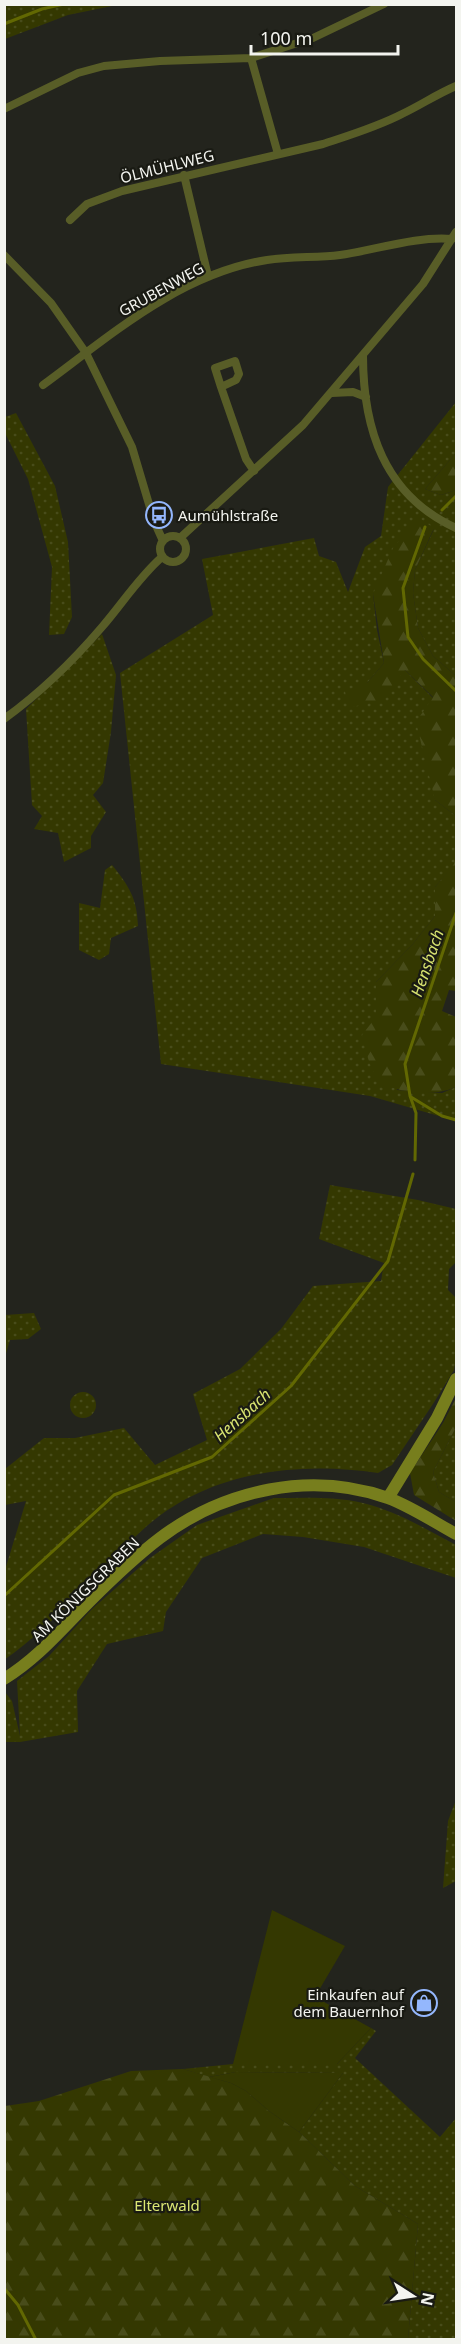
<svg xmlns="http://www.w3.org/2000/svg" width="461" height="2344" font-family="'Noto Sans',sans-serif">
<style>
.grass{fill:url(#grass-dots)}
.forest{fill:url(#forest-firs)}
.garden{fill:#343801}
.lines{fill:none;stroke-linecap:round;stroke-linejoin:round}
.stream{stroke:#626802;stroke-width:3}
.street{stroke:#585d27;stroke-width:8}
.secondary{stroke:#777e1d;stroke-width:12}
.labels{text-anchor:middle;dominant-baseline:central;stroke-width:4.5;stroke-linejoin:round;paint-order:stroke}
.street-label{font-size:15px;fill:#f3f4ef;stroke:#191a13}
.poi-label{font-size:15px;fill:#f3f4ef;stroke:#191a13;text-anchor:start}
.park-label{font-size:15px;fill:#dbe673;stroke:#191a13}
.water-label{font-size:16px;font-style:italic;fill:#d8e370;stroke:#191a13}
</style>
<defs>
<pattern id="grass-dots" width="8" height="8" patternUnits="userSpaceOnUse" patternTransform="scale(1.5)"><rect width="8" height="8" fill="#343801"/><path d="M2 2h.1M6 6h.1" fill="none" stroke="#484c1a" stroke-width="1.8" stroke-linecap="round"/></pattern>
<pattern id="forest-firs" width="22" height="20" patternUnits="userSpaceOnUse" patternTransform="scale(1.5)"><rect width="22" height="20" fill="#343801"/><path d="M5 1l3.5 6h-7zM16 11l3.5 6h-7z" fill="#484c1a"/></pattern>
</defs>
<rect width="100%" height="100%" fill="#23241d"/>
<path class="grass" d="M5,4H117V5L68,15L5,39Z
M456,402V453L425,489L441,495L456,490V676L433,656L418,628L413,593L415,570L434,529L373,594L377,630L384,663L367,683L405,670L433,698L435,800L456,816V857L455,864L435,887V916L412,945L376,982V1017L397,1090L442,1093L456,1087V1121L370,1096L161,1064L120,673L213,615L202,559L314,538L319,556L336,562L348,592L365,547L381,536L388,487Z
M16,413L55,486L68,542L72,617L64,634L49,635L52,567L28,479L5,433V417Z
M102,634L116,675L111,732L103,783L93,795L106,812L91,836V848L64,862L58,833L34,829L42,816L32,805L26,709Z
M112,865C129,886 137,898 138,926L111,938L109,954L99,960L79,950V903L100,908L105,870Z
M330,1185L418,1200L456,1209V1262L449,1269L448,1290L456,1298V1359L454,1370L433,1404L392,1465L378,1473C299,1461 211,1471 148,1525C99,1568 59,1622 4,1660L5,1570L26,1501L5,1505V1469L44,1438H75L124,1428L155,1465L207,1440L193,1394L240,1369L281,1329L313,1286L381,1281L384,1263L319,1239Z
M34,1313L41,1329L28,1339L10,1340L5,1357V1315Z
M70 1405a13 13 0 1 1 26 0a13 13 0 1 1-26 0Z
M456,1427V1502L439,1492L433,1472Z
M274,1498C304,1498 334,1496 363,1503C396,1511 426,1529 456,1545V1578L364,1547L303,1537L263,1534L202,1558L166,1612L163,1631L107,1644L77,1691L78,1732L20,1742H5V1692L12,1701L20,1736L17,1681L49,1656L92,1609L150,1558L197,1525Z
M456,1800V1881L443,1888L448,1821Z
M371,2028L376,2031L355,2058L440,2137L456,2118V2339H408L418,2224L355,2186L299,2132L343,2073L236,2072L209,2077L183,2069L233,2064H337Z"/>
<path class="forest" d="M456,453V490L441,495L425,489Z
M419,518L434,528L415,570L413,593L418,628L433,656L456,676V816L435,800L416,722L433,697L405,670L382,700L348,708L345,691L367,683L384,663L373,594L393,548Z
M456,857V991L449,990L442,1011L456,1017V1087C442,1093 432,1093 416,1092C373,1089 371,1071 362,1035L376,1017V982L412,945L435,916V887L454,864Z
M456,1398V1427L433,1472L439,1492L456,1502V1521L414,1495L410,1473L443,1423Z
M183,2069L231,2083L246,2091L269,2111L299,2132L355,2186L418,2224L408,2339L5,2340V2106L39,2101L131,2071Z"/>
<path class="garden" d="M272,1910L345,1946L315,1997L371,2028L337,2064H233Z
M236,2072L338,2073H343L299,2132L269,2111L246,2091L231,2083L209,2077Z"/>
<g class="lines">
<path class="stream" d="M4,24L42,9L64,4
M442,510L456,496
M425,527L403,588L408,637L423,659L456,691
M411,1097L442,1116L456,1120
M415,1160L416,1113L410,1096L405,1064L456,913
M4,1596L114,1495L212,1457L291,1386L388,1261L413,1174
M4,2288L18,2305L36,2340"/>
<path class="street" d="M251,58L278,154
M4,109L78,73L104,66L160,61L251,58L313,38L384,4
M184,175L208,276
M70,220L87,204L122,191L323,144C350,135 377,127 402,114C421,105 437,94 456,86
M4,255L51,303L86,353L132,447L154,521L163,541
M363,355C363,429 384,495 456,528
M43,385C111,335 181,273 267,260C291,256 316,258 340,255C376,250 415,236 452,239
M221,387L215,368L235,361L239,374L236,380L221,387L246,459L254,471
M332,393L353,392L366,397
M160 549a13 13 0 1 1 26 0a13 13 0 1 1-26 0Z
M180,538L303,425L423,284L456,232
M4,719C40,693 73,661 102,627C122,604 139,577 162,557"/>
<path class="secondary" d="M388,1498L437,1418L456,1379
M4,1679C38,1658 61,1630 89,1602C111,1580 135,1557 160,1538C225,1489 311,1471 388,1498C412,1507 434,1522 456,1534"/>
</g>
<defs>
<symbol id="bus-ring" viewBox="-11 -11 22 22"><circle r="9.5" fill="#191a13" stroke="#94b7fd" stroke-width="1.5"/><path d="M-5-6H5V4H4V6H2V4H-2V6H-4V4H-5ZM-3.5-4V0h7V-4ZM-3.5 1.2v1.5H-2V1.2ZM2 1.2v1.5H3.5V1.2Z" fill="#94b7fd"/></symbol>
<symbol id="shop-ring" viewBox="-11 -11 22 22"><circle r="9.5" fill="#191a13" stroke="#94b7fd" stroke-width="1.5"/><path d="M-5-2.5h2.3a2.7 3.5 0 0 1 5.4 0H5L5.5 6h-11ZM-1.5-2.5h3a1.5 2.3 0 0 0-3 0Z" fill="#94b7fd"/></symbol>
</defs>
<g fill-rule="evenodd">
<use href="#bus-ring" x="144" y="500" width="30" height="30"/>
<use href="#shop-ring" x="409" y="1988" width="30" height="30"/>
</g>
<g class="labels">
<g class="street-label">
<text transform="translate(167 166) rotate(-14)">ÖLMÜHLWEG</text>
<text transform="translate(161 289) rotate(-29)">GRUBENWEG</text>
<text transform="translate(85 1589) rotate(-44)">AM KÖNIGSGRABEN</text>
</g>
<g class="poi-label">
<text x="178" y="515">Aumühlstraße</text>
<text x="404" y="1994" text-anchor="end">Einkaufen auf<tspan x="404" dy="17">dem Bauernhof</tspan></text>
</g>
<g class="park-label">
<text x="167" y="2205">Elterwald</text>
</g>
<g class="water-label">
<text transform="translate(427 963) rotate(-71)">Hensbach</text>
<text transform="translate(242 1415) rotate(-42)">Hensbach</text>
</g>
</g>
<rect width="461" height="2344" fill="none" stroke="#f3f4ef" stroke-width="12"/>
<g transform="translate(413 2296) rotate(102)" stroke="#191a13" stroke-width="4.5" paint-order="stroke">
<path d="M0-4.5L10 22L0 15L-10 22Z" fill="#f3f4ef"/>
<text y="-9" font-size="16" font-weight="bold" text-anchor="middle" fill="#f3f4ef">N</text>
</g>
<path d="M251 45v9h147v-9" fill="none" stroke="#f3f4ef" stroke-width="3"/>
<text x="260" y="45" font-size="18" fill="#f3f4ef" stroke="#191a13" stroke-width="4.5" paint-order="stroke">100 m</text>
</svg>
